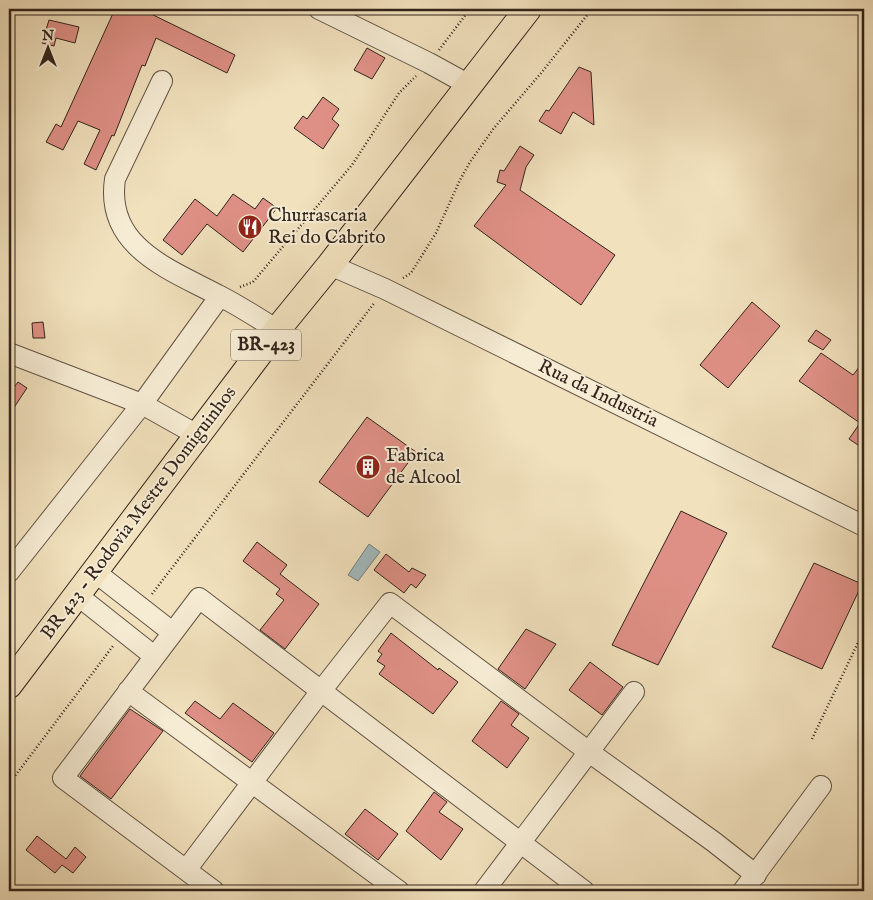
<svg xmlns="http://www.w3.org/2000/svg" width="873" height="900" font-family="'IM FELL English',serif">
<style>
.water{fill:#a1babd;stroke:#757e7c}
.building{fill:#df9086;stroke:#32241b}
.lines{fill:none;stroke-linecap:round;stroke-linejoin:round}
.minor-casing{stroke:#625344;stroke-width:22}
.major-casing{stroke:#32241b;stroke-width:28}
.path{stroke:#32241b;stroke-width:2.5;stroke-dasharray:1 2.5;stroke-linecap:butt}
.minor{stroke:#f6ecd4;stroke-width:20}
.major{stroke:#f1e1bd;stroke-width:26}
.labels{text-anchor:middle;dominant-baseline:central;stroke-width:4;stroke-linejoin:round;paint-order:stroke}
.shield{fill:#f6ecd4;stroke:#6d6052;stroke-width:1}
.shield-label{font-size:18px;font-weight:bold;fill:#32241b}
.poi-label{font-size:19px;fill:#32241b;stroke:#f6ecd4;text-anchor:start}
.street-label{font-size:19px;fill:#32241b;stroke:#f6ecd4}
</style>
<rect width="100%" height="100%" fill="#f1e1bd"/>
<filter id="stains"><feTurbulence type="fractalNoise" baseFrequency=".004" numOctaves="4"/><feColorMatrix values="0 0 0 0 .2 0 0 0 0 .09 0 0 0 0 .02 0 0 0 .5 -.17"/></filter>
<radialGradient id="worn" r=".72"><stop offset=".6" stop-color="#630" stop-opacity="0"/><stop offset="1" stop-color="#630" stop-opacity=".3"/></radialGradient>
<path class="water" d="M369,544L380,552L358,581L348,575Z"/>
<path class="building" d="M115,9H141L235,55L227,73L156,38L145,66L142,65L114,136L112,135L96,170L84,164L100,130L78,121L63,150L46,142L56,124L61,127Z
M49,20L79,27L75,43L56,38L54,46L42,43Z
M367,48L385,58L372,79L354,70Z
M579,67L591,72L594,125L573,112L561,134L539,121L546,110L549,111Z
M323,97L339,109L332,119L339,125L323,149L294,128L303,116L307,119Z
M520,146L534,155L526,167L520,190L615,255L581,305L474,226L506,185L497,182L500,170L504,171Z
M233,194L255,209L263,198L277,208L243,252L207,224L182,255L163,240L195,199L217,216Z
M752,302L780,326L728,388L700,365Z
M43,322L45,338H33L32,323Z
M816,330L831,340L823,350L808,341Z
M821,353L853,375L864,361V449L849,439L860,423L799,381Z
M18,382L27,388L9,415V394Z
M367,417L416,452L368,517L319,482Z
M681,511L727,533L658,665L612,645Z
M257,542L287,565L280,574L319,604L285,649L260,630L284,600L276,594L280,589L243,561Z
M386,554L409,572L412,568L426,575L416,588L411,584L404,593L374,570Z
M814,563L862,584L822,669L772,647Z
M526,629L556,644L525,689L498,669Z
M391,633L438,670L439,668L458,682L433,714L379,674L385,666L377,661L382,654L378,651Z
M590,662L623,687L602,715L569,690Z
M195,701L220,719L233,703L274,733L252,762L185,713Z
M501,701L519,714L511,725L529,738L507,768L472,741Z
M130,709L163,731L111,799L80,776Z
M434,792L447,802L439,812L463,829L441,860L406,831Z
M365,809L398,834L378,860L345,834Z
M37,836L66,859L75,847L86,857L73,873L62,865L55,873L26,850Z"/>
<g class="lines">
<defs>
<path id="minor" d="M319,9L429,63L469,85
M162,81L115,179C105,247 169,269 218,295C238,305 258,318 277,330
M330,265L385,289L864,526
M9,353L142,404L199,436
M9,572L142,404L220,296
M95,572L172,632
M77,595L154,656
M128,691L399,891
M186,870L321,691L390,603L589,752L714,842L756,875
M214,891L63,778L199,598L584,891
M484,891L634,692
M743,891L821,786"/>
<path id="major" d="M9,685L277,330L330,265L528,9"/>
</defs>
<use href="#minor" class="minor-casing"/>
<use href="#major" class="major-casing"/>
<path class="path" d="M439,50L470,9
M403,278L411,273L436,233L460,180L470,162L494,128L542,72L592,9
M240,287L253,282L352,165L399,93L416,76
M152,594L375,302
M812,739L864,630
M9,784L113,646"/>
<use href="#minor" class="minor"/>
<use href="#major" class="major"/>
</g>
<defs>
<symbol id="restaurant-disc" viewBox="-11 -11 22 22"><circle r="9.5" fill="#8f2418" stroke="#f6ecd4"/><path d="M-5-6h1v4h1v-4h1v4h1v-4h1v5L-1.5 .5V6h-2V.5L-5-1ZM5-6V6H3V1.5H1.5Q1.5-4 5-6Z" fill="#fff"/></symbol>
<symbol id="building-disc" viewBox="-11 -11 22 22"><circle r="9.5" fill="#8f2418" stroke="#f6ecd4"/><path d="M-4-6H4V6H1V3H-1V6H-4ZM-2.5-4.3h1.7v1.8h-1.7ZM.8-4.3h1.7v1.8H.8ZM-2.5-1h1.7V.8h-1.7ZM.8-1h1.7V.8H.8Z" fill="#fff"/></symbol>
</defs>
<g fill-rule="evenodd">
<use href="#restaurant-disc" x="236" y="213" width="28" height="28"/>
<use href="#building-disc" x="354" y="453" width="28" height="28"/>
</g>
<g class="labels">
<rect class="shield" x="231" y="329.5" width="70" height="31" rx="4"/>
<g class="shield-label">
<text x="266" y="345">BR-423</text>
</g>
<g class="poi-label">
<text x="268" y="216">Churrascaria<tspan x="268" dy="22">Rei do Cabrito</tspan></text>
<text x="386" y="456">Fabrica<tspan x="386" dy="22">de Alcool</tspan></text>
</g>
<g class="street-label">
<text transform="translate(598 394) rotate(26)">Rua da Industria</text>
<text transform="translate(139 513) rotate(-53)">BR 423 - Rodovia Mestre Domiguinhos</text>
</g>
</g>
<rect width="873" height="900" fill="none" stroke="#f1e1bd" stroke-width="30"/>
<rect x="10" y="10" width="853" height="880" fill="none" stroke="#32241b" stroke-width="2.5"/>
<rect x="15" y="15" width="843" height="870" fill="none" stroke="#32241b"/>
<g transform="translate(48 48)" stroke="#f6ecd4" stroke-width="4" paint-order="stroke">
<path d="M0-4L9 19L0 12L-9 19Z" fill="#32241b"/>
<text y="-8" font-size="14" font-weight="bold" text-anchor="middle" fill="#32241b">N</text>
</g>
<rect width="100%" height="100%" filter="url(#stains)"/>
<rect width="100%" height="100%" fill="url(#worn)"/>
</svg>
